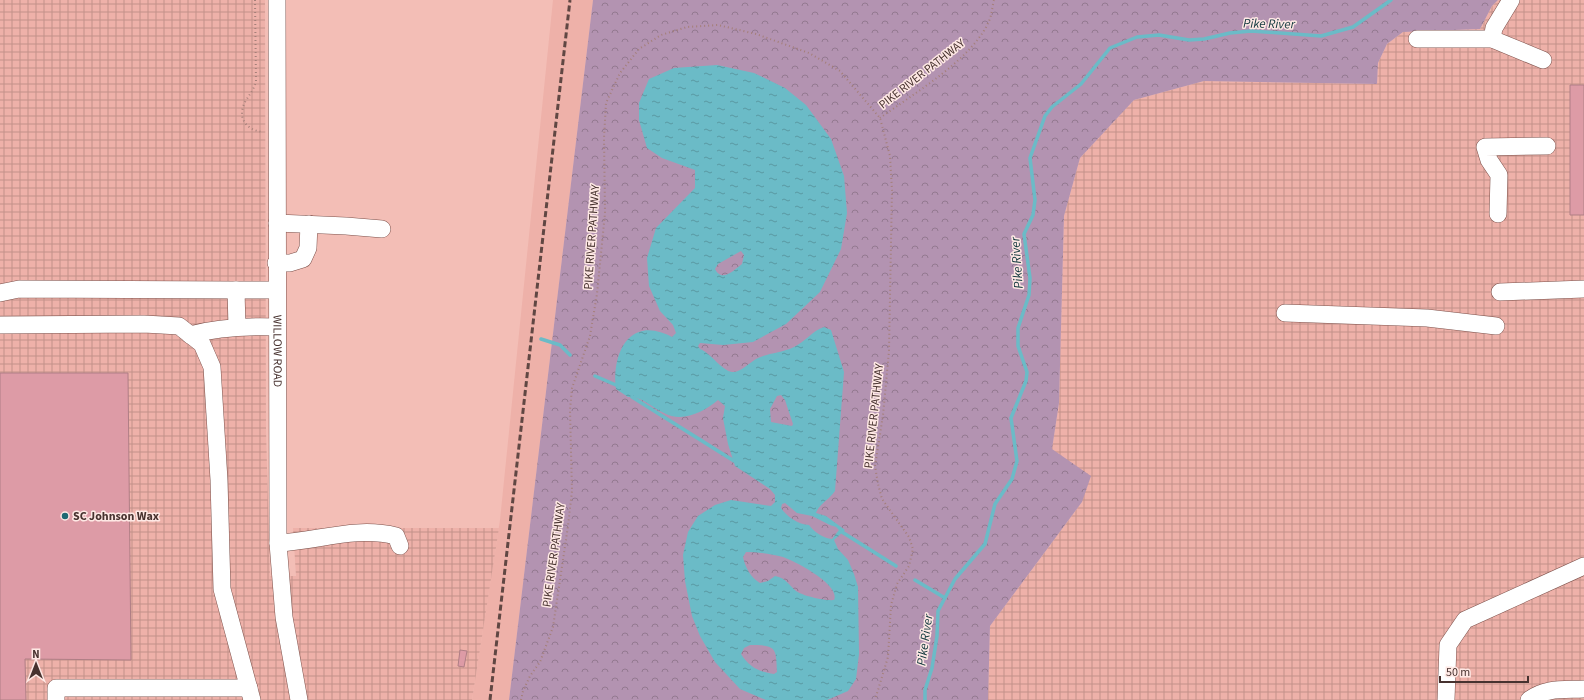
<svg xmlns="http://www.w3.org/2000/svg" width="1584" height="700" font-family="'Source Sans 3',sans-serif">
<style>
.built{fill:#eeb1a9}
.industrial{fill:url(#industrial-grid)}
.park{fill:url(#park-crowns)}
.water{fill:url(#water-ripples);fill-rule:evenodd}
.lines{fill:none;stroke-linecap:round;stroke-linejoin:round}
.stream{stroke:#6bbbc7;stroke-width:3.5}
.building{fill:#dd9ba6;stroke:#af7e85}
.minor-casing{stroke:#7d504a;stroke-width:18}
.path{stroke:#a57f79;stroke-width:2;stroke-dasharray:1 3;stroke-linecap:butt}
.minor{stroke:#fff;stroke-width:17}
.rail{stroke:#604743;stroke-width:3;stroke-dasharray:6 3;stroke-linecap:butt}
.poi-dot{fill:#1e6973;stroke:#fee8e4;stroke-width:1.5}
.labels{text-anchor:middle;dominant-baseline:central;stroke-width:3;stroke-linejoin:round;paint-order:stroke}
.street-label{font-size:12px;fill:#47322f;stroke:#fee8e4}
.poi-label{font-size:12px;font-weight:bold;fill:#47322f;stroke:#fee8e4;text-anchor:start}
.water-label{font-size:13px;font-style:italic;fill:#0f363c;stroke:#fee8e4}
</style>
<defs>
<pattern id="industrial-grid" width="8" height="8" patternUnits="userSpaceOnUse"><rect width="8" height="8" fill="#eeb1a9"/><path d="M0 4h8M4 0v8" fill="none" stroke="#c3918a"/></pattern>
<pattern id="park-crowns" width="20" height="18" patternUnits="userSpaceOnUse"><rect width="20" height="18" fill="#b393b1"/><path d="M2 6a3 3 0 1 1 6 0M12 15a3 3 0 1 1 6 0" fill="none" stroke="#937990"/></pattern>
<pattern id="water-ripples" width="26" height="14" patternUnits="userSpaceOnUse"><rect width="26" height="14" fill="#6bbbc7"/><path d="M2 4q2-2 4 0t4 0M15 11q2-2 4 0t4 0" fill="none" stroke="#5a99a2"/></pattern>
</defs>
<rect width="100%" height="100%" fill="#f3beb6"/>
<path class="built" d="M553,0H593L509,700H472L500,520Z"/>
<path class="industrial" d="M0,0H265L266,430L270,576H296L293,528H499L472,700H0Z
M1498,0H1584V700H988L990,626L1082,502L1052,449L1059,403L1064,216L1080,158L1134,100L1204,81L1377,84L1378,63L1387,44L1403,32L1480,29L1492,6Z"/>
<path class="park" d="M593,0H1498L1492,6L1480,29L1403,32L1387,44L1378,63L1377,84L1204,81L1134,100L1080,158L1064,216L1059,403L1052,449L1091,476L1082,502L990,626L988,700H509Z"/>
<path class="water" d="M717,65L754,73L785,88L806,105L831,139L844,176L847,213L841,249L820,292L786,324L753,342L723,345L700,343L698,346L700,349C712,354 721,370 732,372C740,373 749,363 756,359C767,353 782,353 794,347C805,342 812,331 824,327L831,330L844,372L835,491C829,500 819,504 816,513L826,516L845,530L834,540L838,549L848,560L854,574L858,587L859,654L856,679L848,691L827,700H766L740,689L715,662L700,636L692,616L685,581L683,555L688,532L698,516L715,505L731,500L771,506L775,502V495L770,489L735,466L728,444L723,418L725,406L718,400C704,412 682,423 664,413C651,407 642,396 628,397L616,389C613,371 618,339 639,332C650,328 662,332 672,337L676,333L673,325L660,311L649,286L647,258L656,228L695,188V170L662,158L647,148L639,120V103L649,79L674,68ZM741,251L744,255L742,264C734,270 722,283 715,269L718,264ZM781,395L785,400L793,424L792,426L771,422L770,409L777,396ZM785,503L797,513L812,516L830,525L836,527L839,530L832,539C823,538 814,532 809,525C799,525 786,516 781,508L782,504ZM746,552C758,552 771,554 783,557C795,561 841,585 834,600C825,601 803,596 796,591C788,584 786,578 775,576L768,581L760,583C751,578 745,567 743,557ZM750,645C777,645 776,648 777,672L774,674C759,672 749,667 741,654L744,648Z"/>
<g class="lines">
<path class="stream" d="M541,339L560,345L570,355
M595,376L616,385
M632,397L734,461
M842,532L896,566
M915,580L945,598
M925,700V690L932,668L937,636L938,611L955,579L985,544L995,504L1012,479L1017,461L1011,418L1026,381L1027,372L1018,346V328L1029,295L1030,278L1024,234L1033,215L1035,200L1030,158L1045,116L1052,107L1081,84L1110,48L1137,37L1159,35L1189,40L1204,39L1230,33L1251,31L1321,36L1353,27L1391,0"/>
</g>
<path class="building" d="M1570,85H1584V215H1570Z
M0,373H128L131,660L25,659L26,700H0Z
M460,650L467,651L464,667L458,666Z"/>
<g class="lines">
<defs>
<g id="minor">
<path id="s1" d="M277,0L278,543L284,617L299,700"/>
<path d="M1417,39H1492L1543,60"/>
<path d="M1492,39L1494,28L1511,0"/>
<path d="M1498,214L1499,175L1489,160L1485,147L1547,146"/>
<path d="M277,223L346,226L382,229"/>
<path d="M276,263H290L303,259L308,248L309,224"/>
<path d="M236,290H277"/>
<path d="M1500,292L1584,289"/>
<path d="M0,293L19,289L236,290L237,327"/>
<path d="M1285,313L1427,318L1496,326"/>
<path d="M0,325L144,324L179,326L202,344L212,367L219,480L222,589L252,700"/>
<path d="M190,335C219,327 247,326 277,327"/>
<path d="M278,543C318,541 356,526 396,536L400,546"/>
<path d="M56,700V688H249"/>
<path d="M1446,700L1448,645L1465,620L1584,566"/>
<path d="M1529,700C1546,687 1564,690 1584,689"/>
</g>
</defs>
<use href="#minor" class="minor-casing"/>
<path class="path" d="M255,0L256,82C253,91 249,95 245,102C237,118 246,130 263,132
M880,118C913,94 973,59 989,21C992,15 992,7 994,0
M521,700L523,691L530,676L540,662L553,627L568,526L572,491L570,410L572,388L590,336L597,294L605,213L604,138L606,103L620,73L639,49L661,35L687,27L718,25L756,34L809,53L840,71L880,118L890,156L892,190L889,351L883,415L875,466L878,484L882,499L909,537L913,549L909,566L897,584L891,605L888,657L875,700"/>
<use href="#minor" class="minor"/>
<path class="rail" d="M490,700L570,0"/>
</g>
<circle class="poi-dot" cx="65" cy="516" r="4"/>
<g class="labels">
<g class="street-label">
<text transform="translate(922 74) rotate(-38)">PIKE RIVER PATHWAY</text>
<text transform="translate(592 237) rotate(-86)">PIKE RIVER PATHWAY</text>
<text stroke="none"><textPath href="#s1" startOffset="351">WILLOW ROAD</textPath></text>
<text transform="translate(874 416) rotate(-84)">PIKE RIVER PATHWAY</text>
<text transform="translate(554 555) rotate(-82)">PIKE RIVER PATHWAY</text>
</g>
<g class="poi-label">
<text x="73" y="516">SC Johnson Wax</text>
</g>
<g class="water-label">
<text transform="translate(1269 24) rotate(1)">Pike River</text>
<text transform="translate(1017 263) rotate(-94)">Pike River</text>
<text transform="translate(925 640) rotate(-82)">Pike River</text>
</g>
</g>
<g transform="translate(36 664)" stroke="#fee8e4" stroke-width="3" paint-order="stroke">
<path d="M0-3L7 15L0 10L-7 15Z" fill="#47322f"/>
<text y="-6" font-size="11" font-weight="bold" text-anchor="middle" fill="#47322f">N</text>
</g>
<path d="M1440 676v6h88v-6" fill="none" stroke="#47322f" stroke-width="2"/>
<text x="1446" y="676" font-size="12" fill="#47322f" stroke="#fee8e4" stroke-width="3" paint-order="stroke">50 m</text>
</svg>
